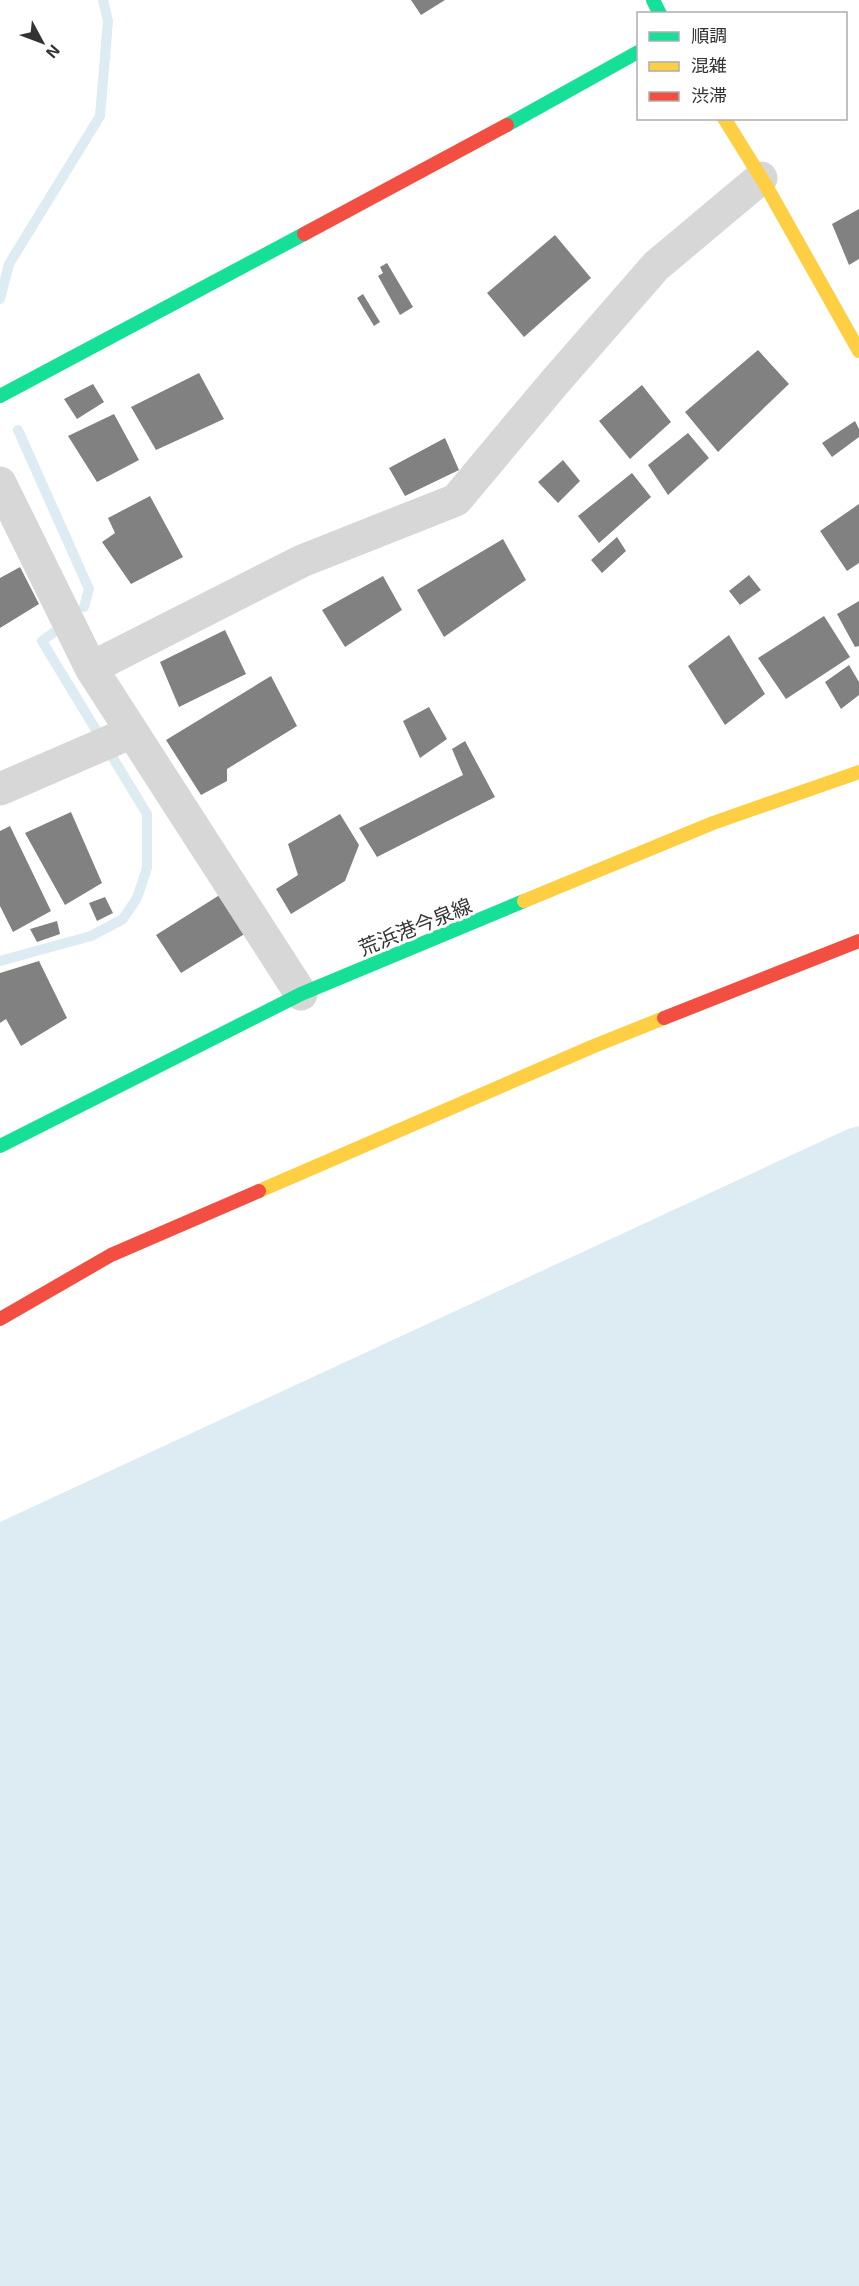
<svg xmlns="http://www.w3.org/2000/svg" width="859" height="2286" font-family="'Exo 2','Noto Sans JP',sans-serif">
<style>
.water{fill:#ddebf3}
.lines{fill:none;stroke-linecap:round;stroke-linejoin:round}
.stream{stroke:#ddebf3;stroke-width:10}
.building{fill:#818181}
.street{stroke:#d7d7d7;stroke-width:33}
.fast{stroke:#16e098;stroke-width:14}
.slow{stroke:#ffcf43;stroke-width:14}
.jam{stroke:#f24e42;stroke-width:14}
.labels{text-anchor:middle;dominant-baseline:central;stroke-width:6;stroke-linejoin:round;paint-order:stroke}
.street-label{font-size:20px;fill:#333;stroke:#fff}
</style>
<rect width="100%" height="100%" fill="#fff"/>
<path class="water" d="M859,1126V2286H0V1522L848,1129Z"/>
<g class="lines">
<path class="stream" d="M0,299L9,264L100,116L108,21L103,0
M18,430L89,589L84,607
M0,961L91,936L123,919L137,898L147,868V814L42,641L53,633"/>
</g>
<path class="building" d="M411,0H445L421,15Z
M859,209V259L849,265L832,224Z
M555,235L591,278L524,337L487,293Z
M387,263L413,307L400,315L378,276L383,273L380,267Z
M363,294L380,322L374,326L357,298Z
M758,350L789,384L718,452L685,412Z
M199,373L224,419L156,450L131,407Z
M93,384L104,402L77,419L64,399Z
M642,385L671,422L630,459L599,421Z
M114,414L139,460L97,482L68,436Z
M855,421L859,429V437L832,457L822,443Z
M688,433L709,458L668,495L648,465Z
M445,438L459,470L405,496L389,468Z
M563,460L580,481L558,503L538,482Z
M632,473L651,497L599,543L578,516Z
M150,496L183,557L131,584L102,542L115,533L108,518Z
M859,504V563L847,571L820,531Z
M617,537L626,551L602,573L591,560Z
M503,539L526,580L444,637L417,590Z
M20,567L39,604L0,628V578Z
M749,575L761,590L740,605L729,591Z
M383,576L402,610L345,647L322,610Z
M859,601V646L855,647L837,614Z
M824,616L850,657L786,699L758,658Z
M225,630L246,674L179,707L160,662Z
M729,635L765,694L725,725L688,666Z
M849,665L859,682V695L841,709L825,682Z
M271,676L297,726L227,769V781L201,795L166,740Z
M429,707L447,739L420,758L403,721Z
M465,741L495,797L377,857L359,828L463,775L452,749Z
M71,812L102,883L65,905L25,833Z
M340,814L359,845L345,881L291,914L276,889L298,875L288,844Z
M10,826L51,911L13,932L0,906V831Z
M226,891L251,930L181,973L156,935Z
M105,897L113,913L97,921L89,903Z
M57,921L60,934L37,942L30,929Z
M39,961L67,1018L21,1046L6,1019L0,1023V973Z"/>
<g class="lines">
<path class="street" d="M0,483L91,668L301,994
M91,668L302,561L456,500L554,383L656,266L761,178
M0,789L132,732"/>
<path class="fast" d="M653,0L660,14
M507,125L638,52
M0,396L304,234
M0,1146L301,994L524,901"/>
<path class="slow" d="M724,118L765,184L859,351
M524,901L713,823L859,772
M259,1191L594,1046L664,1018"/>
<path class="jam" d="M304,234L507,125
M664,1018L859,941
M0,1319L111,1255L259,1191"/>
</g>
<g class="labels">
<g class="street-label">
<text transform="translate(415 926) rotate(-22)">荒浜港今泉線</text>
</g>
</g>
<rect x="637" y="12" width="210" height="108" fill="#ffffff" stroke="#adadad" stroke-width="1.5"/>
<rect x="649" y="32" width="30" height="9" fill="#16e098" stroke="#adadad" stroke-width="1.5"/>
<text x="691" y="42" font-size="18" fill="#333333">順調</text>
<rect x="649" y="62" width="30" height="9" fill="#ffcf43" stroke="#adadad" stroke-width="1.5"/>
<text x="691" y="72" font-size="18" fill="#333333">混雑</text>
<rect x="649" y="92" width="30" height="9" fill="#f24e42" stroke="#adadad" stroke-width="1.5"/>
<text x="691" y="102" font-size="18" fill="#333333">渋滞</text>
<g transform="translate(42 42) rotate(131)" stroke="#ffffff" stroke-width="4.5" paint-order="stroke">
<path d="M0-4.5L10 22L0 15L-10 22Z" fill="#333333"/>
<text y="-9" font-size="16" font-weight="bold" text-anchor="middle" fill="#333333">N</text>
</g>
</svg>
